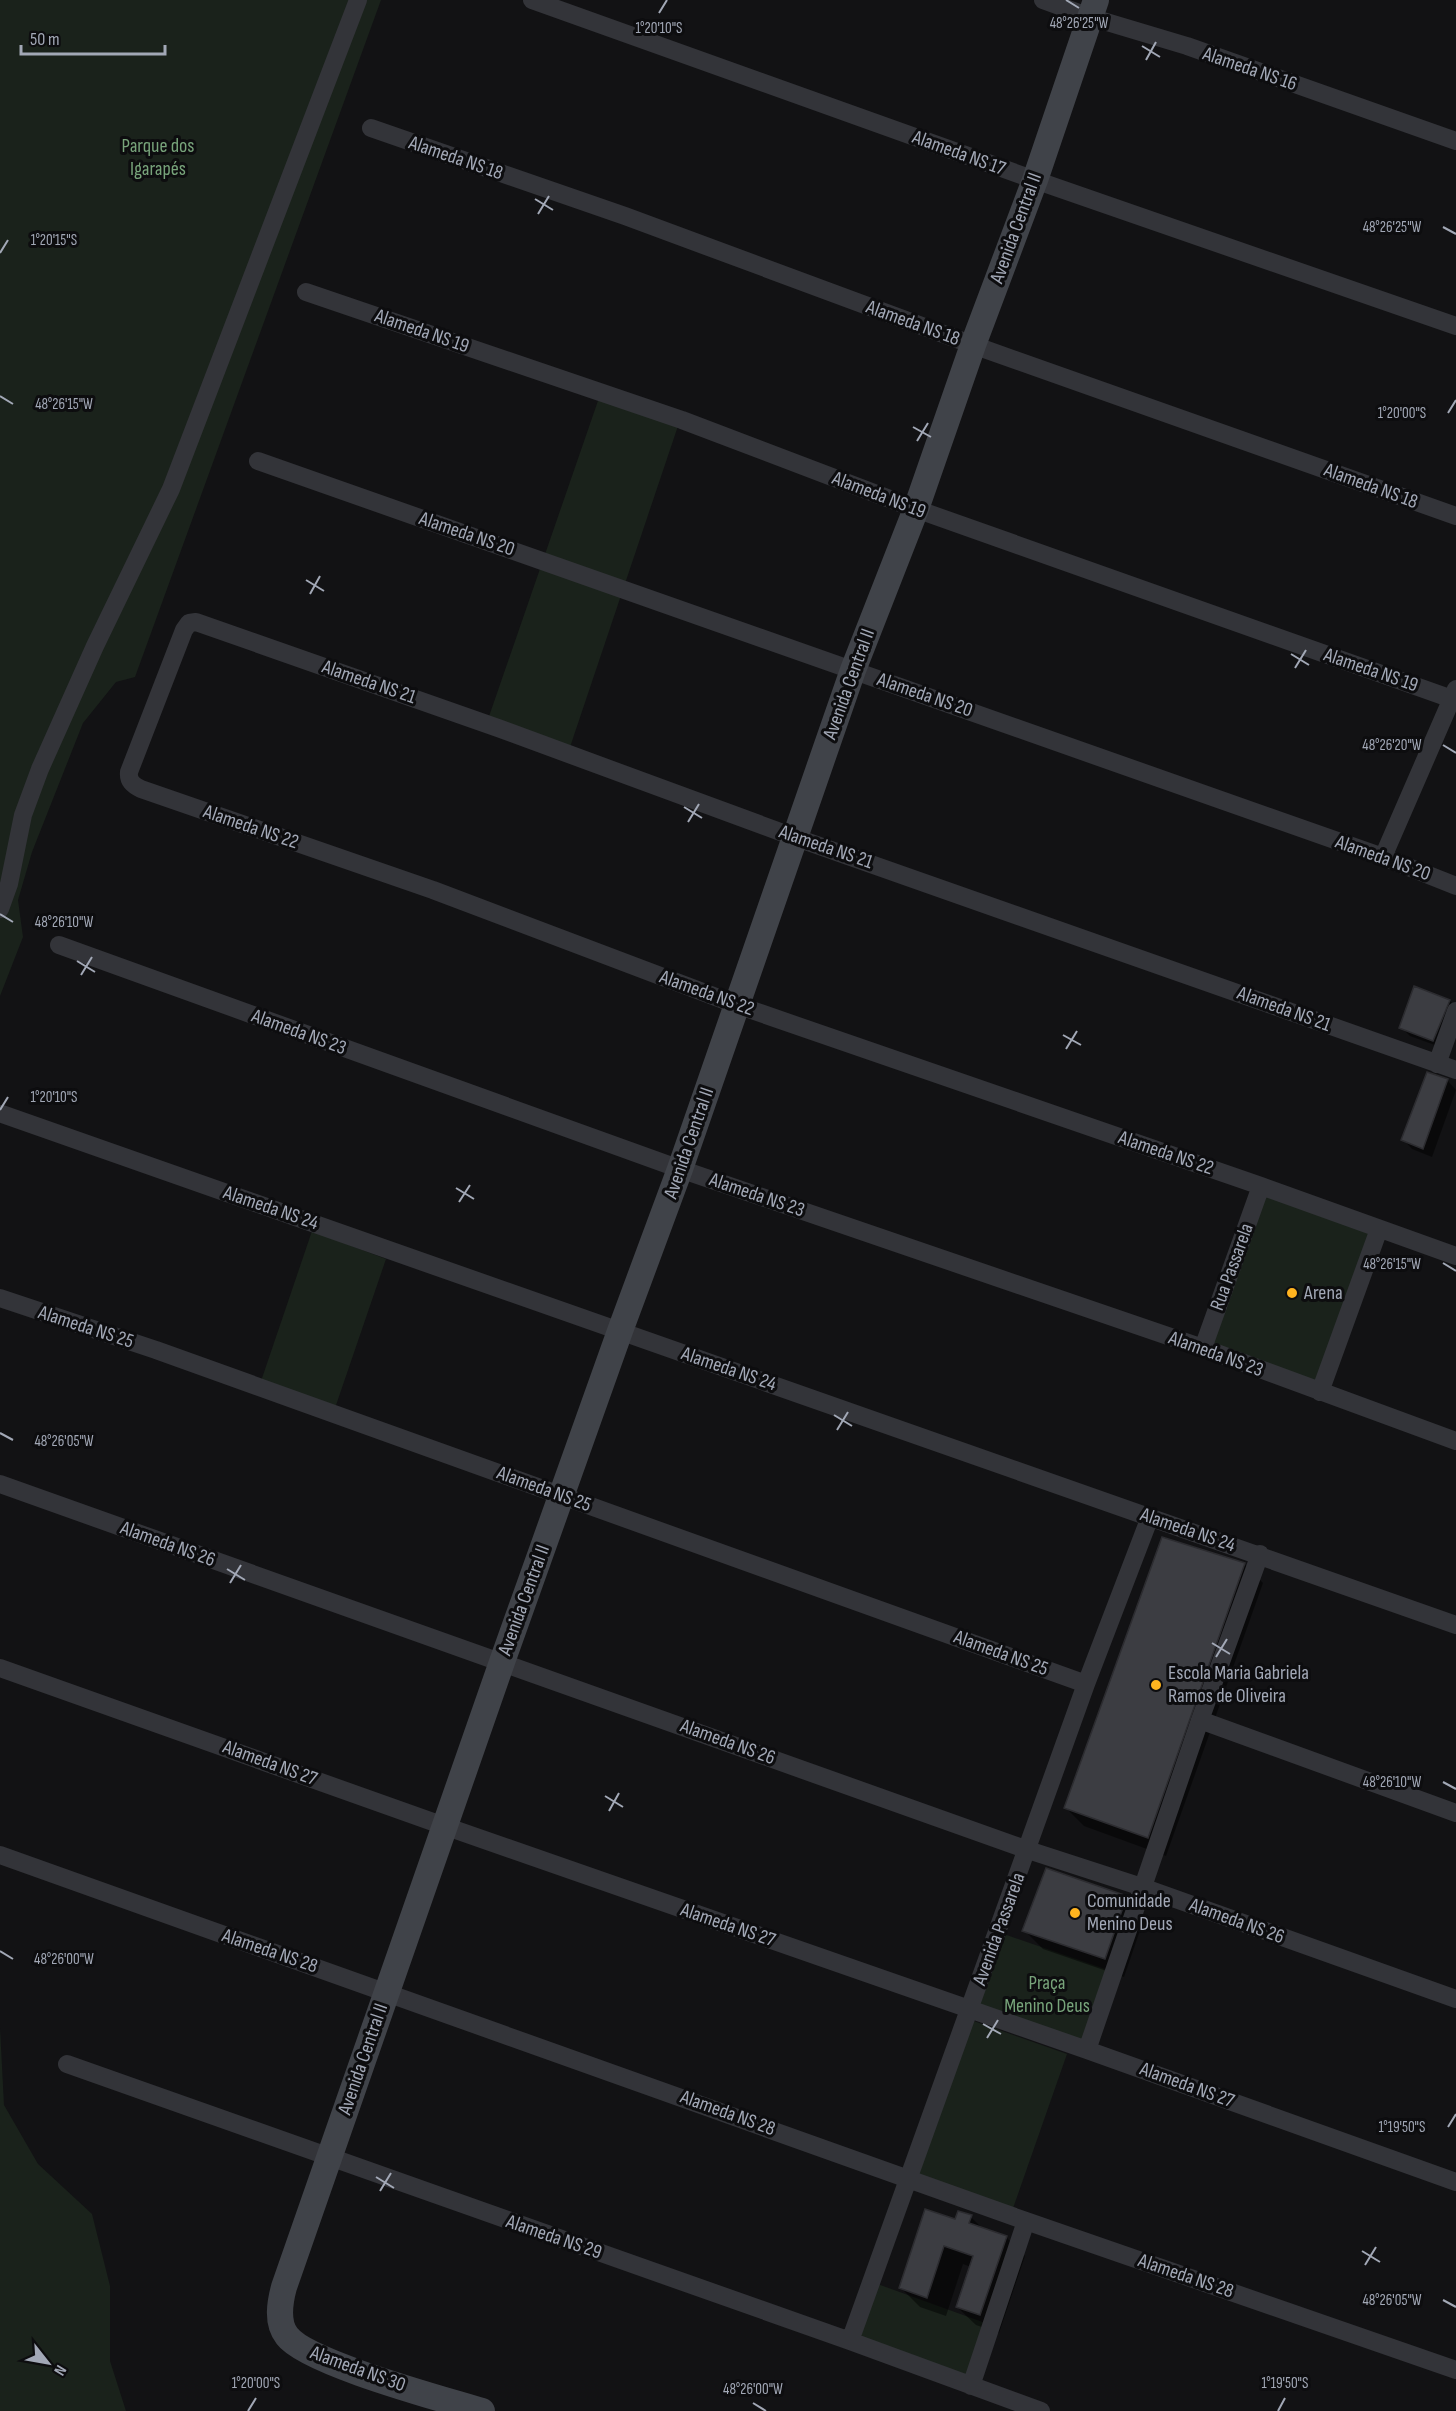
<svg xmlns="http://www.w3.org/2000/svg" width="1456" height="2411" font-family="'Sofia Sans Condensed',sans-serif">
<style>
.green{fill:#1a221b}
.shadow{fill:#0007}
.building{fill:#3c3d42;stroke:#2c2c30;stroke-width:1.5}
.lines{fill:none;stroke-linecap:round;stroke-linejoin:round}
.street{stroke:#333439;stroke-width:18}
.secondary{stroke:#404349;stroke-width:26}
.ticks{fill:none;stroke:#a2a8b6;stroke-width:2}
.poi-dot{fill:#ffb41f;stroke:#0d0d0f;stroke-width:2}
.labels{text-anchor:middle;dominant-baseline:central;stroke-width:6;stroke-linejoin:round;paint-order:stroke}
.street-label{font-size:20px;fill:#a2a8b6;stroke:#0d0d0f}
.park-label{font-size:20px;fill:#77a37a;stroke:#0d0d0f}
.poi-label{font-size:20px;fill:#a2a8b6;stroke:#0d0d0f;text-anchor:start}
.ticks-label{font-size:15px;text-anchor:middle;fill:#a2a8b6;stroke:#0d0d0f;stroke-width:6;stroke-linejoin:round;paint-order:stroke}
</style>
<rect width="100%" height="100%" fill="#121214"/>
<path class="green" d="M0,0H381L135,677L116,682L83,723L32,852L18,900L23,937L0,996Z
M600,395L679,423L566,759L485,728Z
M1260,1189L1381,1230L1323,1397L1205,1356Z
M312,1231L386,1259L333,1414L259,1387Z
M998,1932L1111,1971L1083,2052L970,2013Z
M968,2019L1067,2054L1011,2214L912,2179Z
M0,2028L4,2105L38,2164L92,2214L110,2286V2361L126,2411H0Z
M872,2282L988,2324L967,2382L852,2339Z"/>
<path class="shadow" d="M1415,988L1451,1002L1456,1007L1443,1048L1410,1036L1401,1027Z
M1447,1080L1456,1090L1432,1157L1412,1149L1403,1139Z
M1244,1564L1263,1583L1166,1856L1084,1826L1065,1807Z
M1126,1897L1145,1916L1124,1977L1043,1949L1024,1930Z
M971,2217L984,2230L1006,2237L1025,2256L999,2333L976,2325L957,2307L971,2267L963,2264L946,2316L920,2307L901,2288L956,2221Z"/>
<path class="building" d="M1414,986L1450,1000L1433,1041L1399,1028Z
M1427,1072L1448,1079L1423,1149L1401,1140Z
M1162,1537L1245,1563L1148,1838L1064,1808Z
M1046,1868L1127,1896L1105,1959L1022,1931Z
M925,2209L955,2219L958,2211L972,2215L969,2223L1007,2236L980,2315L956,2307L973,2256L944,2246L927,2298L899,2288Z"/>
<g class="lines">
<path class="street" d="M532,0L1035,180L1456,326
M1043,0L1090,17L1187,46L1456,141
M371,128L625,216L973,345L1456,516
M306,292L682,420L916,509L1452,699
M258,461L1383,857L1456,886
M1383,857L1456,689
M0,909L9,884L23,815L40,769L95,646L171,489L358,0
M59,945L680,1169L1203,1348L1456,1441
M1437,1064L1456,1011
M1456,1070L794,837L498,728L196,622L189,623L184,630L129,772C128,781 133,785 141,789L433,890L737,1005L1261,1186L1456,1256
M2,1114L1456,1625
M0,1298L156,1350L1086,1684
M1203,1348L1261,1186
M1320,1392L1379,1229
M0,1484L1028,1850L1142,1887L1456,1999
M0,1668L433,1822L1087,2050L1456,2182
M1200,1720L1456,1813
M0,1855L1026,2221L1456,2370
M1087,2050L1200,1720L1260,1554
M67,2064L850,2341L1041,2411
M850,2341L1086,1684L1150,1517
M971,2386L1026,2221"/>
<path class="secondary" d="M482,2411C443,2399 307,2363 287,2336C276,2322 280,2302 284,2287L502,1662L620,1331L680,1169L853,670L916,509L973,345L1035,180L1096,0"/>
</g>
<path class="ticks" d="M1066,0L1079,8M659,13L667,0M1142,46L1160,57M1146,60L1156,42M535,199L553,210M538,214L549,196M1443,227L1456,234M0,253L8,240M0,396L13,404M1448,413L1456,400M913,427L931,437M917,441L928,423M306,580L324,591M310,594L320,576M1291,654L1309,665M1295,668L1306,650M1443,745L1456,753M684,807L702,818M688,822L699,804M0,914L13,922M77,961L95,972M81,975L92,957M1063,1035L1081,1045M1066,1049L1077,1031M0,1110L8,1097M456,1188L474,1199M459,1202L470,1185M1443,1263L1456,1271M834,1415L852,1426M837,1430L848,1412M0,1433L13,1440M227,1569L245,1580M230,1583L241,1565M1212,1643L1230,1654M1216,1657L1227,1639M1443,1782L1456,1789M605,1796L623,1807M609,1811L619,1793M0,1951L13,1959M983,2024L1001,2034M987,2038L998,2020M1448,2127L1456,2114M376,2177L394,2188M380,2191L391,2173M1362,2251L1380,2262M1365,2265L1376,2247M1443,2300L1456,2307M753,2403L766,2411M248,2411L256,2398M1278,2411L1285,2398"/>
<g class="poi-dot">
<circle cx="1292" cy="1293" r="6"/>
<circle cx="1156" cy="1685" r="6"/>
<circle cx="1075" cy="1913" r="6"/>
</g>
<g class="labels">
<g class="street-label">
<text transform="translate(1250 69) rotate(19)">Alameda NS 16</text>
<text transform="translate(959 153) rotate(20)">Alameda NS 17</text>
<text transform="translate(456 158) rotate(19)">Alameda NS 18</text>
<text transform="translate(1016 228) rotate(-70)">Avenida Central II</text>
<text transform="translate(913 323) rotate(20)">Alameda NS 18</text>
<text transform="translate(422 331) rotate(19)">Alameda NS 19</text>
<text transform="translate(1371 486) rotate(20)">Alameda NS 18</text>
<text transform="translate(879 495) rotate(21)">Alameda NS 19</text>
<text transform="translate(467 534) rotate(19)">Alameda NS 20</text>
<text transform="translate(1371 670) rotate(19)">Alameda NS 19</text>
<text transform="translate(369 682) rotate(19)">Alameda NS 21</text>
<text transform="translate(849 684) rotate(-70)">Avenida Central II</text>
<text transform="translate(925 695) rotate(19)">Alameda NS 20</text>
<text transform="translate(251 827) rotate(19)">Alameda NS 22</text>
<text transform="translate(826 847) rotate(19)">Alameda NS 21</text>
<text transform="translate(1383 858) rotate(20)">Alameda NS 20</text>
<text transform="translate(707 993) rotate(20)">Alameda NS 22</text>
<text transform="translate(1284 1009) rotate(20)">Alameda NS 21</text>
<text transform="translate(299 1032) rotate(20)">Alameda NS 23</text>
<text transform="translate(689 1143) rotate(-71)">Avenida Central II</text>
<text transform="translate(1166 1153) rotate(19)">Alameda NS 22</text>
<text transform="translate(757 1195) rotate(19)">Alameda NS 23</text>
<text transform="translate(271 1208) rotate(19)">Alameda NS 24</text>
<text transform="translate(1232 1267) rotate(-70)">Rua Passarela</text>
<text transform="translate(86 1327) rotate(18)">Alameda NS 25</text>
<text transform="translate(1216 1354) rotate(20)">Alameda NS 23</text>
<text transform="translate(729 1369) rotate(19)">Alameda NS 24</text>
<text transform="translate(544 1489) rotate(20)">Alameda NS 25</text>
<text transform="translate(1188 1530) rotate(19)">Alameda NS 24</text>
<text transform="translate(168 1544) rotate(20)">Alameda NS 26</text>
<text transform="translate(524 1600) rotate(-70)">Avenida Central II</text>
<text transform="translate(1001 1653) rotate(20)">Alameda NS 25</text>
<text transform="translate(728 1742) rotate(20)">Alameda NS 26</text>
<text transform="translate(270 1763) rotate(20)">Alameda NS 27</text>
<text transform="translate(1237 1921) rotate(20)">Alameda NS 26</text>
<text transform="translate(728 1925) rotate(19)">Alameda NS 27</text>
<text transform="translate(999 1929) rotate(-70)">Avenida Passarela</text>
<text transform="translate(270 1951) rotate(19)">Alameda NS 28</text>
<text transform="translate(363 2059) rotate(-71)">Avenida Central II</text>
<text transform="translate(1187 2085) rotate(20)">Alameda NS 27</text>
<text transform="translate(728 2113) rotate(20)">Alameda NS 28</text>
<text transform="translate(554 2237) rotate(19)">Alameda NS 29</text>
<text transform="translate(1186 2276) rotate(19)">Alameda NS 28</text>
<text transform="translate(358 2369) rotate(20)">Alameda NS 30</text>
</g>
<g class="park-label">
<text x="158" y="146">Parque dos<tspan x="158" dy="23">Igarapés</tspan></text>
<text x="1047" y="1983">Praça<tspan x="1047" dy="23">Menino Deus</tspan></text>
</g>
<g class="poi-label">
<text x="1304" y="1293">Arena</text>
<text x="1168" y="1673">Escola Maria Gabriela<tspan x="1168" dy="23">Ramos de Oliveira</tspan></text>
<text x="1087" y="1901">Comunidade<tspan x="1087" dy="23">Menino Deus</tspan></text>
</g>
</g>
<g class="ticks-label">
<text x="1079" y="28">48°26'25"W</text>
<text x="659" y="33">1°20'10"S</text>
<text x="1392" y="232">48°26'25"W</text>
<text x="54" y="245">1°20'15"S</text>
<text x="64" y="409">48°26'15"W</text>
<text x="1402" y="418">1°20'00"S</text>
<text x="1392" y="750">48°26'20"W</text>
<text x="64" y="927">48°26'10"W</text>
<text x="54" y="1102">1°20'10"S</text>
<text x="1392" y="1269">48°26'15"W</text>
<text x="64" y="1446">48°26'05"W</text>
<text x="1392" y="1787">48°26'10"W</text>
<text x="64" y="1964">48°26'00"W</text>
<text x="1402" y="2132">1°19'50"S</text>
<text x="1392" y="2305">48°26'05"W</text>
<text x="256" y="2388">1°20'00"S</text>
<text x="1285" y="2388">1°19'50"S</text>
<text x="753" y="2394">48°26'00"W</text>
</g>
<g transform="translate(48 2363) rotate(121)" stroke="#0d0d0f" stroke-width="4.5" paint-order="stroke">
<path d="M0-4.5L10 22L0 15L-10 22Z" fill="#a2a8b6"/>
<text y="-9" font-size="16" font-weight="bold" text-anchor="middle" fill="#a2a8b6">N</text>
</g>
<path d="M21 45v9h144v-9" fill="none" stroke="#a2a8b6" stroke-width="3"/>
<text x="30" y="45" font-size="18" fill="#a2a8b6" stroke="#0d0d0f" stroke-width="4.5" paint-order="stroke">50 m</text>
</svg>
